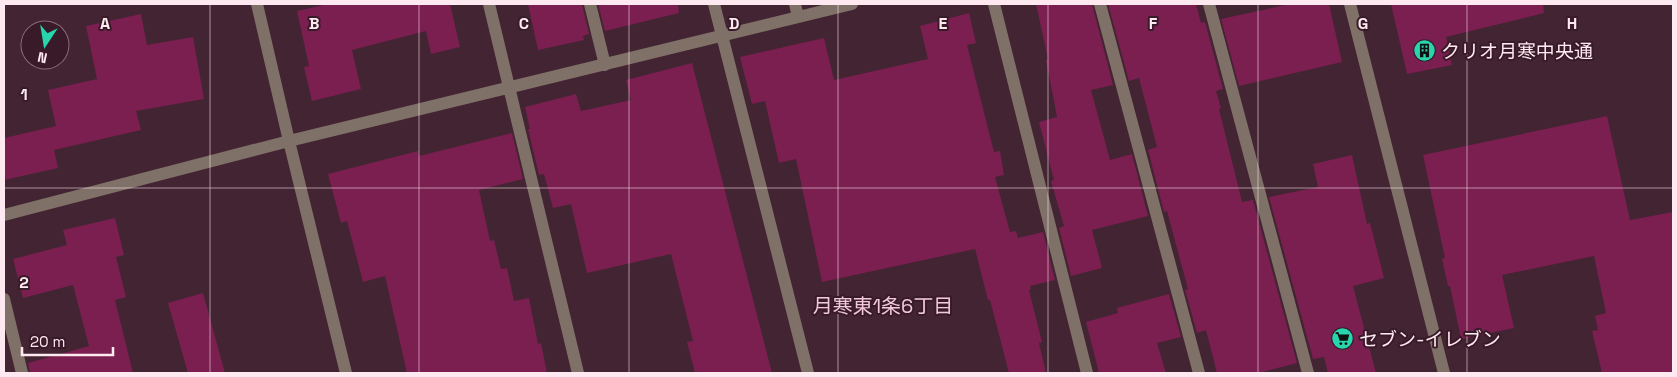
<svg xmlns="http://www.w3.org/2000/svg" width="1677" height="377" font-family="'Space Grotesk','Noto Sans JP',sans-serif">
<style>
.building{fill:#7a1f50}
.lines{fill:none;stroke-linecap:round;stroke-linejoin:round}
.minor{stroke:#807168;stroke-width:12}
.grid{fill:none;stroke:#ffe9f1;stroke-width:1;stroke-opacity:0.55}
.labels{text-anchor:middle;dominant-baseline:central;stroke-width:4;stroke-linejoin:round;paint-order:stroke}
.poi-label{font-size:19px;fill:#ffe9f1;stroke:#381a28;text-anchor:start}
.neighbourhood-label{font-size:20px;fill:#f2c9da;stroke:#381a28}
.grid-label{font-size:16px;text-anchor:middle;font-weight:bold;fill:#ffe9f1;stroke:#381a28;stroke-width:4;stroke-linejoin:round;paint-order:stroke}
</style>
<rect width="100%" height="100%" fill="#432432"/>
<path class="building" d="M328,4H450L460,47L431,54L426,31L352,50L361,89L312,101L304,67L309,66L297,11Z
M528,4H582L589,34L583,36L584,40L538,50Z
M598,4H678L679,13L605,31Z
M1036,4H1092L1113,85L1091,90L1110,160L1132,154L1148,216L1092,230L1102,268L1071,276L1059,228L1064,226L1051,181L1054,180L1039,122L1057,117L1046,60L1048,59Z
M1108,4H1196L1201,23L1205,22L1223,89L1216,91L1221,108L1219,109L1242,202L1253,200L1297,363L1258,373H1217L1206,330L1197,333L1185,290L1188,289L1167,211L1164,212L1148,150L1157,147L1139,78L1129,81Z
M1290,4H1329L1342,62L1239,86L1221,19Z
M1391,4H1543L1544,13L1446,37L1452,65L1407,74Z
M969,13L976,43L967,45L994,152L1000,151L1004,175L995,177L1010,232L1016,231L1018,238L1043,232L1055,280L1030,286L1031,289L1029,290L1042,342L1039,343L1046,373H1009L990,300H988L975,249L822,282L796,159L779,163L765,101L752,104L740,57L824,38L834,80L928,59L920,26Z
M141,14L147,45L193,37L204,99L136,111L141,130L54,150L58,168L4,180V138L56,126L48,90L97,79L86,26Z
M692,63L772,373H695L687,342L693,341L671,254L587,273L571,204L553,208L544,174L539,175L528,129H530L525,107L576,94L581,111L631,100L626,80Z
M1607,116L1630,220L1673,212V373H1602L1592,331L1598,330L1595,316L1606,313L1594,256L1502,275L1514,328L1461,339L1450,286H1448L1442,259L1445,258L1423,155Z
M512,133L523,179L479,190L490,241L494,240L501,269L507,268L514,301L529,298L538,344L541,343L547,373H407L385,276L363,282L347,221L341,223L328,174L418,151L419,156Z
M1352,155L1367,224L1370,223L1384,278L1353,286L1376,373H1328L1324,357L1313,359L1269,197L1318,187L1313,164Z
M115,218L124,255L116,257L126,297L115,300L133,373H30L28,363L89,346L73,285L23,298L13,259L67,245L63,230Z
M203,293L225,373H188L168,303Z
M1169,294L1181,337L1157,343L1166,373H1099L1086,322L1118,313L1117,308Z"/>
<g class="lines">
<path class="minor" d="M257,4L289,141L346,373
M489,4L578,373
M590,4L605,65
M714,4L808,373
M795,4L798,17
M994,4L1087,373
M1100,4L1199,373
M1209,4L1308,373
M1350,4L1444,373
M4,215L289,141L852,4
M4,299L22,373"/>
</g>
<path class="grid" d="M210,4V373M419,4V373M629,4V373M838,4V373M1048,4V373M1258,4V373M1467,4V373M4,188H1673"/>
<defs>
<symbol id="building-disc" viewBox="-11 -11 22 22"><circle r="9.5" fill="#28d5ad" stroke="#381a28"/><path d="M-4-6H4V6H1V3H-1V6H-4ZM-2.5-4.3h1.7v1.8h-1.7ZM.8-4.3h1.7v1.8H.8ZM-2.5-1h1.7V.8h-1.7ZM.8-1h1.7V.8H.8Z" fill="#111"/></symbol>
<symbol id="supermarket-disc" viewBox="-11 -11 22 22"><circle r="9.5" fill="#28d5ad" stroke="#381a28"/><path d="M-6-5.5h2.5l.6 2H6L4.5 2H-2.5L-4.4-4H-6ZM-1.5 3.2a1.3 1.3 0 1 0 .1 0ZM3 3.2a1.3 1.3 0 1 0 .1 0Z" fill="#111"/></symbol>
</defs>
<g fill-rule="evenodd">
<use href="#building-disc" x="1412" y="38" width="25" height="25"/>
<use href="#supermarket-disc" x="1330" y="326" width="25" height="25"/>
</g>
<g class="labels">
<g class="poi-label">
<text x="1441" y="51">クリオ月寒中央通</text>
<text x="1359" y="339">セブン-イレブン</text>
</g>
<g class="neighbourhood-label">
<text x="883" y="306">月寒東1条6丁目</text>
</g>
</g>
<g class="grid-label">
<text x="105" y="29">A</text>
<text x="314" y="29">B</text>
<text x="524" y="29">C</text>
<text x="734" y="29">D</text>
<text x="943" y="29">E</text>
<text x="1153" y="29">F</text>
<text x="1363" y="29">G</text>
<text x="1572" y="29">H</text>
<text x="24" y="100">1</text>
<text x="24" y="288">2</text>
</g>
<rect width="1677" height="377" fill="none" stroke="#ffe9f1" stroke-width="10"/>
<g transform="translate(45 45) rotate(192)"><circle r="24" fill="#381a28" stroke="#886d78"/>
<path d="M0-4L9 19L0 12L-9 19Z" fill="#28d5ad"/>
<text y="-8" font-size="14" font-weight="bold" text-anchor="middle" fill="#ffe9f1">N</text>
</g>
<path d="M22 347v8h91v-8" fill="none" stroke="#ffe9f1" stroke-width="2.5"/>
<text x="30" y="347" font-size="15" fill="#ffe9f1" stroke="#381a28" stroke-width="4" paint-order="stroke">20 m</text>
</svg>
